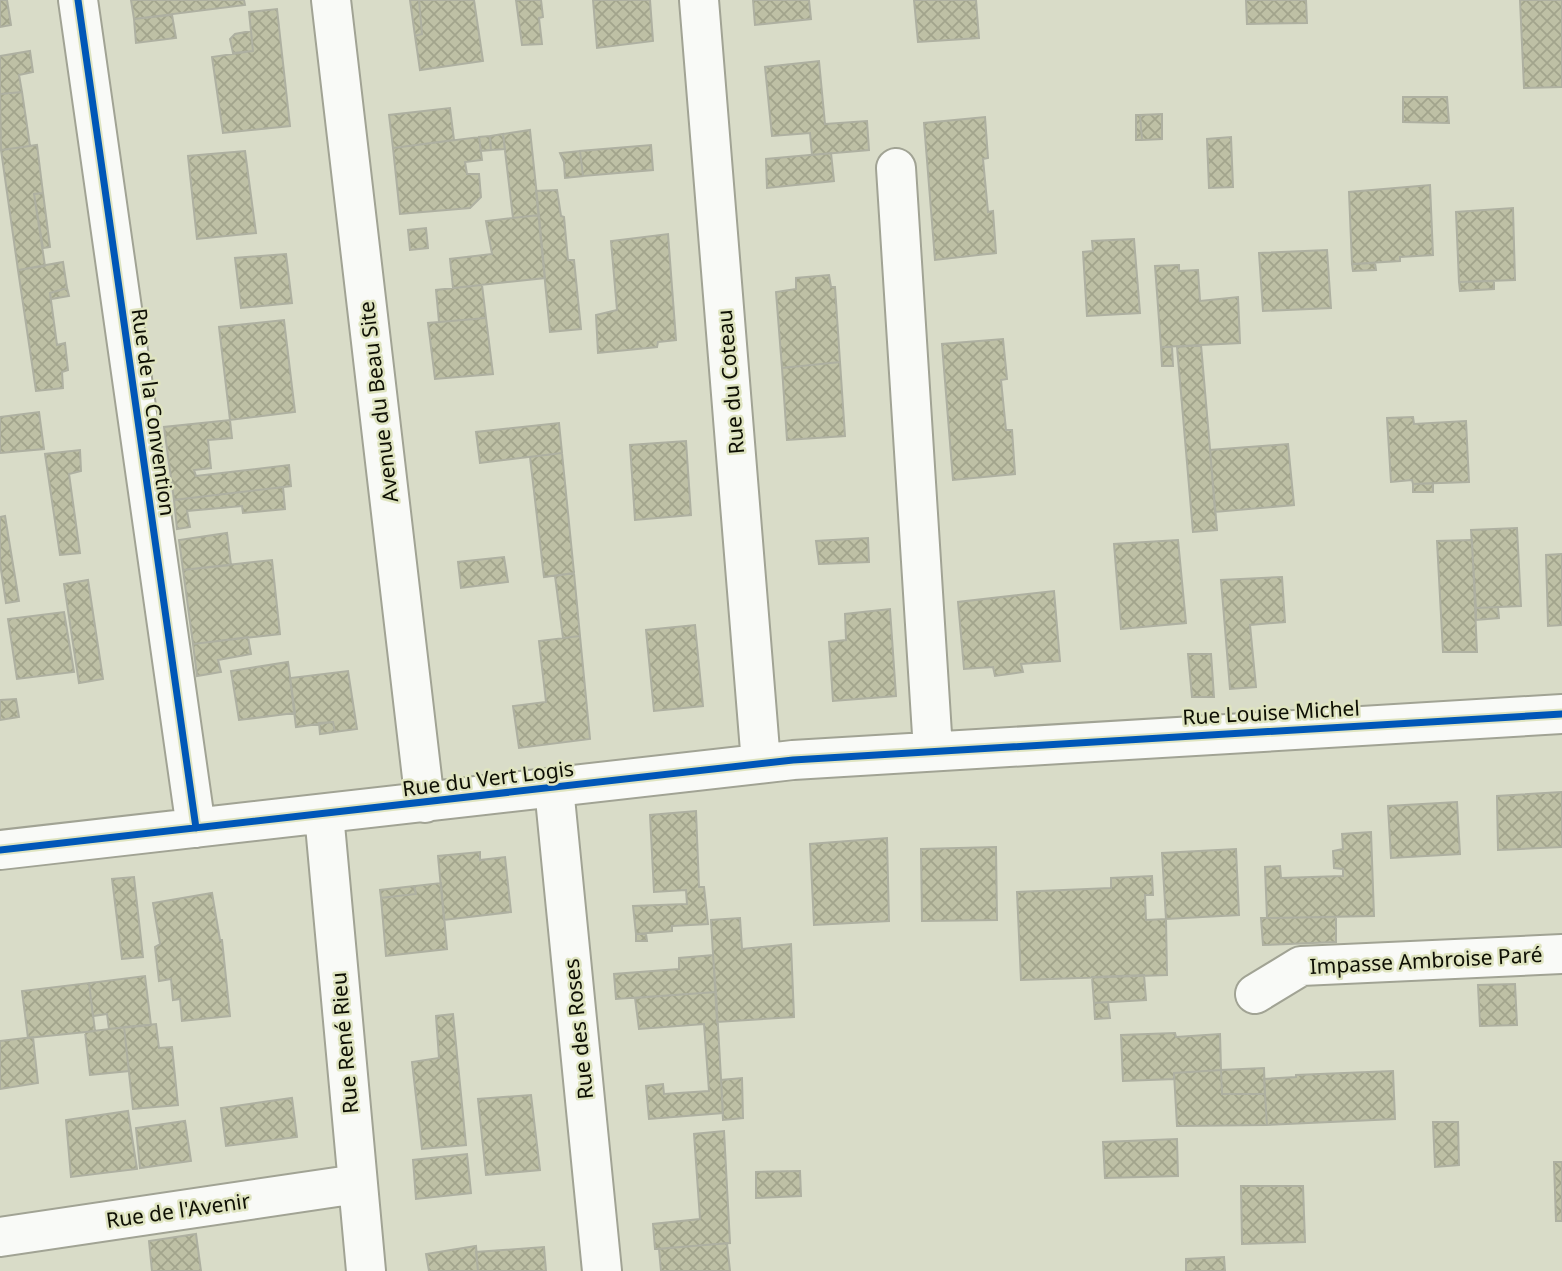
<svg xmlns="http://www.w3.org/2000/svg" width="1562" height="1271" font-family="'Noto Sans',sans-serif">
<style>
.building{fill:url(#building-cross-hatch);stroke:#aeb0a1;stroke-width:2}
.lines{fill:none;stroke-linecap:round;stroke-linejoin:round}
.minor-casing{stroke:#a1a394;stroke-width:42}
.minor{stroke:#f9faf7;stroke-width:38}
.cycleway-casing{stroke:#dfe4c0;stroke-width:11}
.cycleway{stroke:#0057b8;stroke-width:7}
.labels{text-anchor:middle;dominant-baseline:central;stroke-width:5;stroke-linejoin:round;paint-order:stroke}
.street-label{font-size:21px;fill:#0e0f04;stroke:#dfe4c0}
</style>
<defs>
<pattern id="building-cross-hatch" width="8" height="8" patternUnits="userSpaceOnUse" patternTransform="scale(1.75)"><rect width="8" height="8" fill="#bec0a5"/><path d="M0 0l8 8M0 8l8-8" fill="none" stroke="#a2a48c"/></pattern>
</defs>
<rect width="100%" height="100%" fill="#d9dcc8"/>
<path class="building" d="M0,0H7L11,25L0,27Z
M131,0H244L245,5L134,19Z
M410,0H419L422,34L415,36Z
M419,0H474L483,61L420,70L415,36L422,34Z
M516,0H541L543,17L539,18L542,44L522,45Z
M593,0H650L653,41L597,48Z
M753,0H809L811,19L755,25Z
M914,0H976L979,38L918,42Z
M1246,0H1306L1307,23L1247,24Z
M1520,0H1562V87L1524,88Z
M277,9L290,126L223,133L212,57L253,51L249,12Z
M172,15L176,38L136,43L134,19Z
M251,31L253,51L233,53L230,39L235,34Z
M30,51L33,72L19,75L22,92L0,94V56Z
M819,61L825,124L867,121L869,150L812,155L810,133L772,136L765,67Z
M22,92L30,146L1,150L0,94Z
M1403,97H1447L1449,123L1403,122Z
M450,108L454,140L393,148L389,115Z
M1162,114V139L1142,140L1140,115Z
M1136,115H1140L1142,140H1136Z
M985,117L988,158L983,159L988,212L993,211L996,253L935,260L924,123Z
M530,130L539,215L513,218L503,134Z
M503,134L505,149L491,150L490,136Z
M490,136L491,150L481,151L479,137Z
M479,137L482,160L465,162L467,174H479L481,197L470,208L400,214L393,148Z
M1231,137L1233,187L1209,188L1207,139Z
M37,145L43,193L34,194L45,266L18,270L1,150Z
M651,145L653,170L583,176L580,151Z
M245,151L256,233L197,239L188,156Z
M580,151L583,176L565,178L564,162L560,153Z
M831,153L834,181L767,188L766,159Z
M1430,185L1433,255L1400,257V261L1352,264L1349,192Z
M557,190L561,216L564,217L568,260H574L581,329L550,332L536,191Z
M43,193L50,247L43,248L34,194Z
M1513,208L1515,280L1459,282L1456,212Z
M539,215L545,278L453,288L450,259L492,254L486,221Z
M426,228L428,248L410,250L408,230Z
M668,234L676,340L658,342L657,347L598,353L596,315L617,310L611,241Z
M1134,239L1140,313L1087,316L1083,252L1093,251L1092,241Z
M1327,250L1331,308L1263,311L1259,253Z
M286,254L292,303L241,308L235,258Z
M63,262L67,288L50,293L57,345L65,343L68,370L62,372L63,388L36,391L18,270Z
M1375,263L1376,270L1353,271L1352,264Z
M1179,265V271L1198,270L1200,301L1238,297L1240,343L1161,347L1155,266Z
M829,275L831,287H835L840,362L782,368L776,292L796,289V278Z
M1494,281V289L1460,291L1459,282Z
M482,285L486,318L439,322L436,290Z
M67,288L69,296L51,299L50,293Z
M486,318L493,374L435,379L428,323Z
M284,320L295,412L230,420L219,327Z
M1003,339L1007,379L1001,380L1006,430H1012L1015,474L953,480L942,344Z
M1201,345L1217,530L1193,532L1177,347Z
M1161,347H1172L1173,366H1162Z
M840,362L845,436L787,440L782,368Z
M39,412L44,449L0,453V417Z
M1413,417L1414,424L1466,421L1469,482L1413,484L1412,480L1391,482L1387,418Z
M230,420L232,438L208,440L211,468L194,470L196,476L289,465L291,486L174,500L164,427Z
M559,423L562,453L480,463L476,432Z
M686,441L691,515L635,520L630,445Z
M1288,444L1294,505L1215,512L1210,450Z
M80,450L81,471L69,474L80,553L60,555L45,454Z
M562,453L574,573L544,577L530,457Z
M1433,483V492H1413V484Z
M283,487L285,509L243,513L242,506L187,511L190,527L177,529L174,500Z
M5,516L19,601L6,603L0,563V517Z
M1517,528L1521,606L1476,608L1471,530Z
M227,533L231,565L183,570L179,540Z
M868,538L869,562L819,564L816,541Z
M1178,540L1186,623L1121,629L1114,544Z
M1472,540L1477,652H1443L1437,541Z
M1562,554V625L1548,626L1546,555Z
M504,557L508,582L461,588L458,562Z
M272,560L280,634L193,644L183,570Z
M574,573L580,636L563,638L555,576Z
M1282,577L1285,622L1250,625L1256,687L1230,689L1221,580Z
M88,580L103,679L79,683L64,584Z
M1054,591L1060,661L1021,664L1023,672L995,676L993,667L964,669L958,602Z
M1498,607L1499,618L1476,620V608Z
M890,609L896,696L833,701L829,642L846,640L845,614Z
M64,612L74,672L17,679L8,619Z
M695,625L703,706L654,711L646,630Z
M580,636L590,739L519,748L513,706L546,702L539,641Z
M248,637L251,654L218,660L221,672L197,676L193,644Z
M1188,654H1211L1214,697H1192Z
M288,662L295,713L239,720L231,671Z
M348,671L357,729L335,732L333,722L296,727L290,678Z
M16,699L19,717L0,720V700Z
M333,722L335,732L320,734L319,723Z
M1562,792V847L1498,850L1497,796Z
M1457,802L1460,854L1391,858L1388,806Z
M696,811L699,887H704L708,924L672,926V931L636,934L633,906L687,904L686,890L654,892L650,815Z
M1371,832L1374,916L1267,918L1265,867L1280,866L1281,878L1343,876V869L1334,868L1333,851L1343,849L1342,834Z
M887,838L889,921L814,925L810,844Z
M996,847L997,920L922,921L921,849Z
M1236,849L1239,915L1166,919L1162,853Z
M480,852V860L505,857L511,912L444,920L438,856Z
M1152,876L1153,895H1145L1146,920L1166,919L1167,975L1021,980L1017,892L1111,888V878Z
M134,877L143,957L122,959L112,879Z
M441,883L447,949L386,956L381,898L416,894L414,886Z
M414,886L416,894L381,898L380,890Z
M212,893L220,940H222L230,1016L182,1021L180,999L173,1000L171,979L159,981L155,947L160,944L153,903Z
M1336,917V942L1263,945L1261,918Z
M740,918L742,949L791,944L794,1017L717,1022L711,920Z
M636,934H646L647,941H636Z
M713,955L716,992L616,999L614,974L679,969V958Z
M1144,975L1146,1000L1094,1003L1092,977Z
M145,976L151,1025L109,1029L107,1014L93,1016L89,983Z
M89,983L95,1031L28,1038L22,991Z
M1515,984L1517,1025L1480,1026L1478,985Z
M716,992L723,1113L649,1119L646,1086L663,1084L664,1094L709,1091L704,1024L639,1029L635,998Z
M1108,1002L1110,1018L1095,1019L1094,1003Z
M453,1014L466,1145L422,1149L412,1062L439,1058L436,1016Z
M156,1024L159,1048L172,1047L178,1105L133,1109L124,1027Z
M124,1027L129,1071L90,1075L85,1032Z
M1175,1033L1176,1037L1220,1034L1221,1070L1174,1073V1079L1123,1081L1121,1035Z
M33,1037L38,1083L0,1089V1041Z
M1264,1068L1265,1094H1222L1221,1070Z
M1221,1070L1222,1094H1265L1267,1125L1177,1126L1174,1073Z
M1393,1071L1395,1119L1267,1125L1264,1079L1296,1077V1075Z
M742,1078L743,1118L723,1120L721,1080Z
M531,1095L540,1170L486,1175L478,1099Z
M292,1098L297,1137L226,1146L221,1108Z
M128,1111L137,1169L71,1177L66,1120Z
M185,1121L191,1161L140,1168L136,1128Z
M1433,1122H1458L1459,1165L1435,1167Z
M724,1131L730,1243L655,1249L653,1224L700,1219L694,1134Z
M1177,1139L1178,1176L1105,1178L1103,1142Z
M467,1154L471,1193L416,1199L413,1160Z
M1554,1162H1562V1221H1556Z
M800,1171L801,1196L756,1198V1172Z
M1241,1186H1303L1305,1242L1242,1244Z
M196,1234L201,1271H152L149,1241Z
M727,1243L730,1271H661L659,1249Z
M476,1246L478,1271H429L426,1254Z
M544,1247L546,1271H478L476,1252Z
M1224,1257L1225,1271H1186V1259Z"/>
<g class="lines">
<defs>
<path id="minor" d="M78,0L196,828
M331,0L425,803
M699,0L761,763
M896,168L933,750
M554,788L602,1271
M324,814L366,1271
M0,850L793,760L1562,714
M1255,994L1301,966L1562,954
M0,1237L357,1184"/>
</defs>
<use href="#minor" class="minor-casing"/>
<use href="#minor" class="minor"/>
<defs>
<path id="cycleway" d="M78,0L196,828
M0,850L793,760L1562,714"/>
</defs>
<use href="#cycleway" class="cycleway-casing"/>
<use href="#cycleway" class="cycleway"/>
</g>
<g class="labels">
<g class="street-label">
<text transform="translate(730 382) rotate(-95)">Rue du Coteau</text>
<text transform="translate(378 402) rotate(-97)">Avenue du Beau Site</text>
<text transform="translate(154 412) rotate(82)">Rue de la Convention</text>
<text transform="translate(1271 712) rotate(-3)">Rue Louise Michel</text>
<text transform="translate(488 778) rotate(-7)">Rue du Vert Logis</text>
<text transform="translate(1426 960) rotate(-3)">Impasse Ambroise Paré</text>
<text transform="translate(578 1029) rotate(-96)">Rue des Roses</text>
<text transform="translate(344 1043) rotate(-95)">Rue René Rieu</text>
<text transform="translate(178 1210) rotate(-8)">Rue de l'Avenir</text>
</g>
</g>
</svg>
